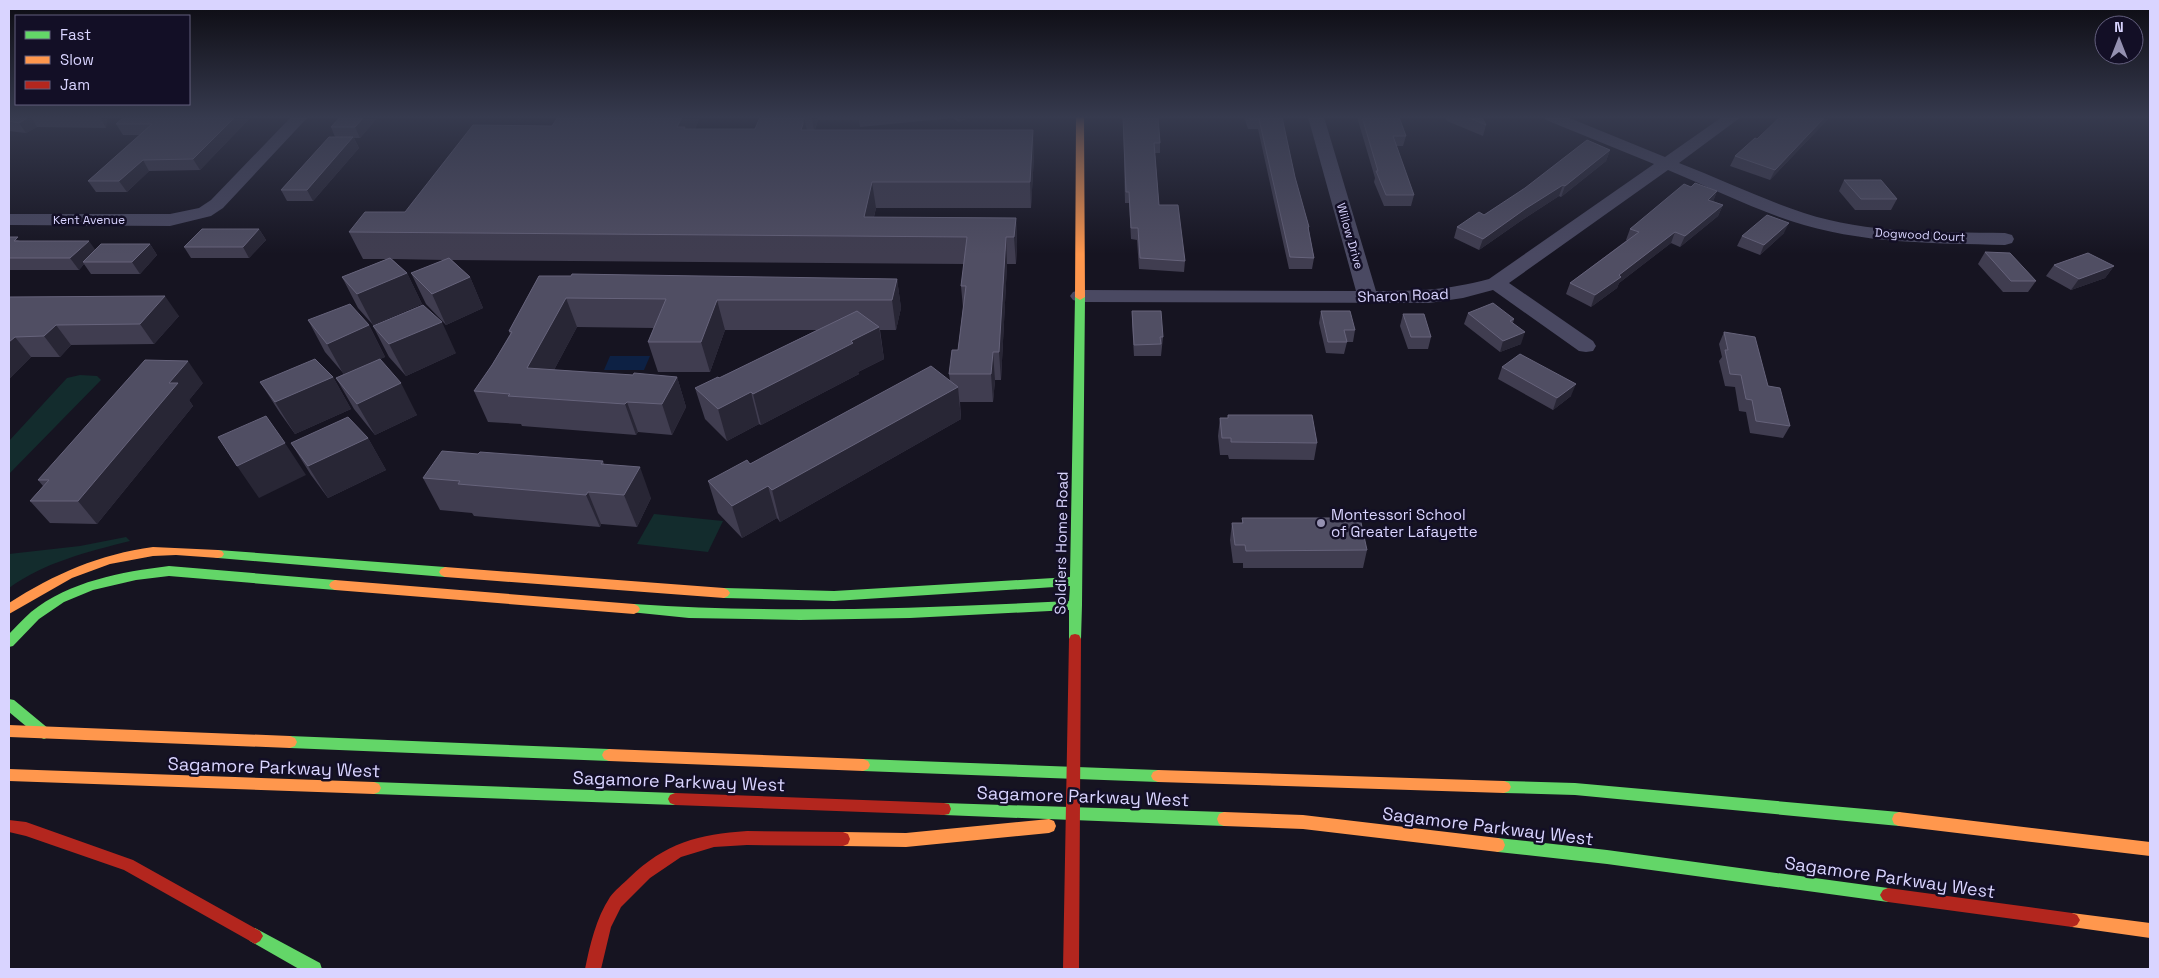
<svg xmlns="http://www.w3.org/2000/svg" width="2159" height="978" font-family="'Space Grotesk',sans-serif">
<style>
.green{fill:#132c2d}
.water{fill:#0d2144}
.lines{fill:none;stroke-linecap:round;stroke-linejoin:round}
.street{fill:#4a4962;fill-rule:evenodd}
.fast{fill:#63d668;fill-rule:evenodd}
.slow{fill:#ff974d;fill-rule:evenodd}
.jam{fill:#b3261e;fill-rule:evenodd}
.wall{fill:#403d50}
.shaded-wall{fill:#282635}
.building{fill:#504e63;stroke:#66637b}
.poi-dot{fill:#9591b1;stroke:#130f26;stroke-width:2}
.labels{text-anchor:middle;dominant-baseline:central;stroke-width:5;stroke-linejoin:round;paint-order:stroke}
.far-street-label{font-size:12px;fill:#d9d4ff;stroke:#130f26}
.street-label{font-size:15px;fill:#d9d4ff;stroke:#130f26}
.poi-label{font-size:15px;fill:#d9d4ff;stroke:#130f26;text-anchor:start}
.near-street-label{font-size:18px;fill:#d9d4ff;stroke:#130f26}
</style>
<rect width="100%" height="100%" fill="#161421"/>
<path class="green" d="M80,375L97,376L101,380L9,474V441L67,378Z
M654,514L723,521L708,552L637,544Z
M126,537L130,541C87,552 45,562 9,588V554L80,546Z"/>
<path class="water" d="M610,356H650L644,370H604Z"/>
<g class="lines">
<path class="street" d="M291,117H308L223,208L211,216L170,226L9,225V214H170L199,208L211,200Z
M1308,117H1324L1376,291C1419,291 1447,290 1489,279L1654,164L1546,120L1544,117H1567L1665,157L1722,117H1741L1679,163C1720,179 1762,199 1804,213C1868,234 1938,232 2005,233L2012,235L2014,239L2012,243L2005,245C1933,243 1860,244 1791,221C1749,207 1709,187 1668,170L1509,283L1593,341L1596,346L1593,351L1586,352L1579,351L1493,290L1463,298L1429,303L1080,302L1073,300L1070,296L1073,292L1080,290L1356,291Z"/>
<path class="fast" d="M1080,294L1085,297L1082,605L1081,639L1079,643L1075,644L1071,643L1069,639V610L910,618L800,620L689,618L630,612L628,609L630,606L634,604C779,614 924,608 1069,601L1070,586L834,601L724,598L720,596L718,593L720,590L724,588L834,591L1070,577L1075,297Z
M218,550L445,567L449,569L451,572L449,575L445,577L218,558L214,557L212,554L214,551Z
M169,566L335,580L339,582L341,585L339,588L335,590L169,576L136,580L93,590L64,602L39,619L13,646L9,647V634C16,627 23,619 31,612C70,581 121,572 169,566Z
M9,699L14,700L49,729L51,733L49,737L44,739L39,737L9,712Z
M290,736L609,749L614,751L616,755L614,759L609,761L290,748L285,746L283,742L285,738Z
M863,759L1158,770L1163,772L1165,776L1163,780L1158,782L863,771L858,769L856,765L858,761Z
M1504,781L1575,783L1899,812L1904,814L1906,819L1904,824L1899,826L1575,795L1504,793L1499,791L1497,787L1499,783Z
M374,782L675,793L680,795L682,799L680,803L675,805L374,794L369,792L367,788L369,784Z
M944,803L1224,812L1229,814L1231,819L1229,824L1224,826L944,815L939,814L937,809L939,804Z
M1498,838L1607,850L1888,888L1893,890L1896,895L1893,900L1888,902L1607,864L1498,852L1493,850L1491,845L1493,840Z
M255,928L320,963L322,969H299L250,941L247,936L250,931Z"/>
<path class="slow" d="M1076,117H1084L1085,297L1080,300L1075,297Z
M153,547L218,550L222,551L224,554L222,557L218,558L176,555L153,556L110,564L72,578L9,614V603C54,574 100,554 153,547Z
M445,567L724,588L728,590L730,593L728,596L724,598L445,577L441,575L439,572L441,569Z
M335,580L634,604L638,606L640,609L638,612L634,614L335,590L331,588L329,585L331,582Z
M9,725L290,736L295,738L297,742L295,746L290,748L9,737Z
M609,749L863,759L868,761L870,765L868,769L863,771L609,761L604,759L602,755L604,751Z
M9,769L374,782L379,784L381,788L379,792L374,794L9,781Z
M1158,770L1504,781L1509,783L1511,787L1509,791L1504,793L1158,782L1153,780L1151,776L1153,772Z
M1224,812L1303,815L1498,838L1503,840L1505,845L1503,850L1498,852L1303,829L1224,826L1219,824L1217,819L1219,814Z
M1899,812L2150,842V856L1899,826L1894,824L1892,819L1894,814Z
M1049,819L1054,821L1056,826L1054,831L1049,833L906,847L843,846L838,844L836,839L838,834L843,832L906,833Z
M2072,913L2150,923V938L2072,927L2067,925L2064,920L2067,915Z"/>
<path class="jam" d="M1075,634L1079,635L1081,639L1079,969H1063L1069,639L1071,635Z
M675,793L944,803L949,804L951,809L949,814L944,815L675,805L670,803L668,799L670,795Z
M9,820L26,822L133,860L260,931L263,936L260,941L255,944L250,941L124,870L26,836L9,832Z
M747,831L843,832L848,834L850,839L848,844L843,846L747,845L714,847L681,857L650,878L621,907L611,927L601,969H585C590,945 596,918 610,897C615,890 623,884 629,878C665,843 699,834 747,831Z
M1888,888L2072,913L2077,915L2080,920L2077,925L2072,927L1888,902L1883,900L1880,895L1883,890Z"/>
</g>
<path class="wall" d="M9,117H107L106,128L37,127L26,133L9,131Z
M124,117H251L200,170L149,171L127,192H96L88,181L140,135H123L116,124Z
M340,117H378L360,138H354L359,148L313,201H287L281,190L335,137L331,127Z
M558,117H700L695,129H755L760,117H970L959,122L953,118L860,127L859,120H818L815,130L1034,155L1031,208H876L874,217L1016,218L1017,245L1016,264H1007L1001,380H995L993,402H960L961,419L780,522L777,518L742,538L718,513L708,481L950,381L949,374L958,350L963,308L961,286L964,264L452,260L470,277L483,308L446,325L426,304L411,273L445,260L392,259L407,273L422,304L373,325L358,308L342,277L387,259H363L349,232L405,212L552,126Z
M1123,117H1158L1160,143V153H1155L1159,205L1185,261L1184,272L1139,269L1137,240L1131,239L1129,203H1125Z
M1244,117H1282L1295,177L1309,227V231L1314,258L1312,269H1289L1258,129H1248Z
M1357,117H1399L1406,136L1403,146H1396L1414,195L1411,206H1384L1374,182L1375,178Z
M1445,117H1482L1486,125L1483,136L1447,121Z
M1830,117L1770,180L1730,166L1735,156L1757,139Z
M1610,150L1606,161L1561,197L1559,196L1522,220L1479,250L1454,238L1457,227L1484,215Z
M1844,180L1897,199L1891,210H1855L1839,191Z
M1691,187L1717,191L1713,201L1723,205L1718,216L1680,247L1671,243L1619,283L1617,288L1591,307L1566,294L1570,283L1627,240H1626L1630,229Z
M259,229L266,240L249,258H191L184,247Z
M1784,233L1760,255L1737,246L1742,236Z
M9,237L20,241L96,250L150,244L157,255L140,274H91L84,264L79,270H9Z
M1985,252L2036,281L2028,292H2003L1978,264Z
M2054,265L2114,266L2105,278L2071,290L2046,276Z
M539,276L897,279L901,308L896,330H880L884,359L858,372L859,374L761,425L759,424L727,441L705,419L695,388L719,378L817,330H725L710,372H658L648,342L654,328L577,327L554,370L633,375L677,377L686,407L672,435L638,432L636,435L522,426L521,424L488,422L474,391L492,365L510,334L509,331Z
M9,297L179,316L154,344L71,345L60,357H31L9,379Z
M1132,311L1163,337L1161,356H1134L1132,323Z
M1321,311L1355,330L1353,342H1347L1344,354L1326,353L1319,323Z
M1468,313L1514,319L1513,323L1521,344L1500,352L1464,324Z
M1403,314L1431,337L1428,349H1408L1400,326Z
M308,320L369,325L385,357L380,359L417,415L375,435L354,409L336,378L344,374L325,352Z
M373,326L456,353L406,376L389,357Z
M1724,332L1768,386L1790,426L1783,438L1750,433L1746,412L1739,411L1735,387L1725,386L1719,361L1722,357L1719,344Z
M1502,367L1571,396L1553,410L1498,379Z
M333,377L351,409L295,434L280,413L260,382Z
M203,383L189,400L193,406L97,524L50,523L30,501L43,486L38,480Z
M1228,415L1317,443L1314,460L1229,459L1228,455H1220L1218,436L1220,418H1228Z
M368,438L386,470L328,498L311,475L291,443Z
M478,454L603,461L604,464L651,498L637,527L601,524L600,527L474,516L472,513L440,510L423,478Z
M1242,518L1367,550L1363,568H1243V563H1233L1230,540L1232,523H1242Z"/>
<path class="shaded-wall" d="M29,117H31L37,127L26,133L19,123Z
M100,117H107L106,128Z
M235,117H251L200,170L193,159Z
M364,117H378L360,138L355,127Z
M517,117H532L518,120Z
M682,117H700L689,142L677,127Z
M803,117H804L807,131L801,130Z
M812,117H817L818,120L814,131Z
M958,117H970L959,122Z
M1825,117H1830L1770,180L1775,170Z
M1033,130L1034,155L1031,208L1030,182Z
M353,137L359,148L313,201L307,190Z
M1610,150L1606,161L1561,197L1565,186Z
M143,160L149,171L127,192L119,181Z
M872,182L876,208L869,236L864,217Z
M1563,185L1559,196L1522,220L1479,250L1483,239L1525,209Z
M1717,191L1713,202L1708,200Z
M1723,205L1718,216L1680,247L1685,236Z
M1016,218L1017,245L1016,264L1014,237Z
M1789,223L1784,233L1760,255L1764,245Z
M259,229L266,240L249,258L243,247Z
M1675,232L1671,243L1619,283L1617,288L1591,307L1595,295L1619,275Z
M1006,237L1007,264L1001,380L999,352Z
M89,241L97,252L83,262L84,264L79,270L70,258Z
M150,244L157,255L140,274L132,262Z
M2114,266L2105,278L2071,290L2079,279Z
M407,273L422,304L373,325L357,294Z
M470,277L483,308L446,325L432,294Z
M897,279L901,308L896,330L892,300Z
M165,296L179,316L154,344L140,324Z
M566,298L577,327L539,398L527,368Z
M717,300L725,330L710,372L701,342Z
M442,322L456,353L406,376L389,344Z
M56,325L71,345L60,357L44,336Z
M369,325L385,357L344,375L327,344Z
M879,327L884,359L858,372L859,374L761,425L753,394L851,341Z
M1525,332L1521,344L1500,352L1503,341Z
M15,337L31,357L9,379V342Z
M993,352L995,380L993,402L991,374Z
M188,361L203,383L189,400L193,406L97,524L78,501L169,383Z
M333,377L351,409L295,434L275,402Z
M677,377L686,407L672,435L662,404Z
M401,383L417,415L375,435L357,404Z
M1576,384L1571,396L1553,410L1557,398Z
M958,387L961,419L780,522L772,490Z
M751,392L759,424L727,441L718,409Z
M627,402L638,432L636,435L625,404Z
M368,438L386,470L328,498L308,466Z
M285,443L306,475L259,498L237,466Z
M640,467L651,498L637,527L624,495Z
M768,486L777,518L742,538L732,506Z
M588,492L601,524L600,527L586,495Z"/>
<path class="building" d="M9,117H29L19,123L9,121Z
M124,117H235L193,159L143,160L119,181H88L152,124H116Z
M340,117H364L355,127H331Z
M558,117H682L677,127H685L684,129H755L760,117H803V124L801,130H1033L1030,182H872L864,217L1016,218L1014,237H1006L999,352H993L991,374H949L952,350H958L966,286H961L967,237L349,232L365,212H405L473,125L552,126Z
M1123,117H1158L1160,143H1154L1159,205H1178L1185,261L1140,258L1138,228H1131L1129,192H1126Z
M1248,117H1282L1295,177L1309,227H1308L1314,258L1290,257L1259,119H1249Z
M1362,117H1399L1406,136H1393L1414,195H1386L1376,171H1378Z
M1467,117H1482L1486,125Z
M1780,117H1825L1775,170L1735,156L1755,138L1757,139Z
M329,137H353L307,190H281Z
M1587,140L1610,150L1565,186L1563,185L1525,209L1483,239L1457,227L1479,212L1484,215L1525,188Z
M1844,180H1881L1897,199H1861Z
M1695,183L1717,191L1708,200L1723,205L1685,236L1675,232L1619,275L1621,277L1595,295L1570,283L1639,232L1630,229L1684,184L1691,187Z
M1767,215L1789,223L1764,245L1742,236Z
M202,229H259L243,247H184Z
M9,237H18L14,241H89L70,258H9Z
M101,244H150L132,262H83Z
M1985,252L2010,253L2036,281H2011Z
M2088,253L2114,266L2079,279L2054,265Z
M390,258L407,273L357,294L342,277Z
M449,258L470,277L432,294L411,273Z
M572,274L897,279L892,300H717L701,342H648L666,299L566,298L527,368L633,375L634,373L677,377L662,404L627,402L625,404L508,396L510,394L474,391L492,365L512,332L509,331L539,276H571Z
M165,296L140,324L56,325L44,336L15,337L9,342V297Z
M1493,303L1514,319L1510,321L1525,332L1503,341L1468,313Z
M350,304L369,325L327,344L308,320Z
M423,305L442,322L389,344L373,326Z
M857,311L879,327L851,341L853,343L753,394L751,392L718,409L695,388L718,377L719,378Z
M1132,311H1161L1163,337H1160L1161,344L1134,345Z
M1321,311H1350L1355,330H1344L1347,342H1328Z
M1403,314H1424L1431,337H1411Z
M1724,332L1755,337L1768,386L1780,388L1790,426L1756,421L1752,400L1746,399L1741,375L1730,374L1725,350H1728Z
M1520,354L1576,384L1557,398L1502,367Z
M315,359L333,377L275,402L260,382Z
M380,359L401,383L357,404L336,378Z
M145,360L188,361L169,383H178L78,501H30L49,480H38Z
M931,366L958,387L772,490L768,486L732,506L708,481L747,460L750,464Z
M1228,415H1312L1317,443L1231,442V438H1222L1220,418H1228Z
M266,416L285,443L237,466L218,437Z
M348,417L368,438L308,466L291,443Z
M442,451L478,454L480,452L603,461L601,464L640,467L624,495L588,492L586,495L458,484L460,481L423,478Z
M1242,518H1360L1367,550L1246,551L1245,545H1235L1232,523H1243Z"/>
<linearGradient id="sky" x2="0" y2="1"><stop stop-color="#0c0b12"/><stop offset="0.46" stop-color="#363a4e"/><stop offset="1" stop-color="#363a4e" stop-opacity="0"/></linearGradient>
<rect width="2159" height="254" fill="url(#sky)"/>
<circle class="poi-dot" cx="1321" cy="523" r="5"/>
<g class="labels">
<g class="far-street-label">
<text x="89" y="220">Kent Avenue</text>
<text transform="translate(1920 235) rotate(3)">Dogwood Court</text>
<text transform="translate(1350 236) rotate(74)">Willow Drive</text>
</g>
<g class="street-label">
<text transform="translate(1403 295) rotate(-2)">Sharon Road</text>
<text transform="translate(1061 543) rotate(-89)">Soldiers Home Road</text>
</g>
<g class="poi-label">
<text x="1331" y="514">Montessori School<tspan x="1331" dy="17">of Greater Lafayette</tspan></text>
</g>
<g class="near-street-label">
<text transform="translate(274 767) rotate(2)">Sagamore Parkway West</text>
<text transform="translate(679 781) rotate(2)">Sagamore Parkway West</text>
<text transform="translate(1083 796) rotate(2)">Sagamore Parkway West</text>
<text transform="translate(1488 826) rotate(7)">Sagamore Parkway West</text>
<text transform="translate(1890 877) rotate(8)">Sagamore Parkway West</text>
</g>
</g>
<rect width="2159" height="978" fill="none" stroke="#d9d4ff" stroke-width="20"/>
<rect x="15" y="15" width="175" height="90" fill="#130f26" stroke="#625e7d"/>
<rect x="25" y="31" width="25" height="8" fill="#63d668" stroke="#625e7d"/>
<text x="60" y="40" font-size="15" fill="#d9d4ff">Fast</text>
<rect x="25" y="56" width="25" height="8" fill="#ff974d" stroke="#625e7d"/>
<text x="60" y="65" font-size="15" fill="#d9d4ff">Slow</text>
<rect x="25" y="81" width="25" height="8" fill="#b3261e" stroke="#625e7d"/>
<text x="60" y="90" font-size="15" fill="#d9d4ff">Jam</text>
<g transform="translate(2119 40)"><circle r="24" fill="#130f26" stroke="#625e7d"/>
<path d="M0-4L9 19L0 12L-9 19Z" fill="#9591b1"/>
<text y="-8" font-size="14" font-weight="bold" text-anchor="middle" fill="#d9d4ff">N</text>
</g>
</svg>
